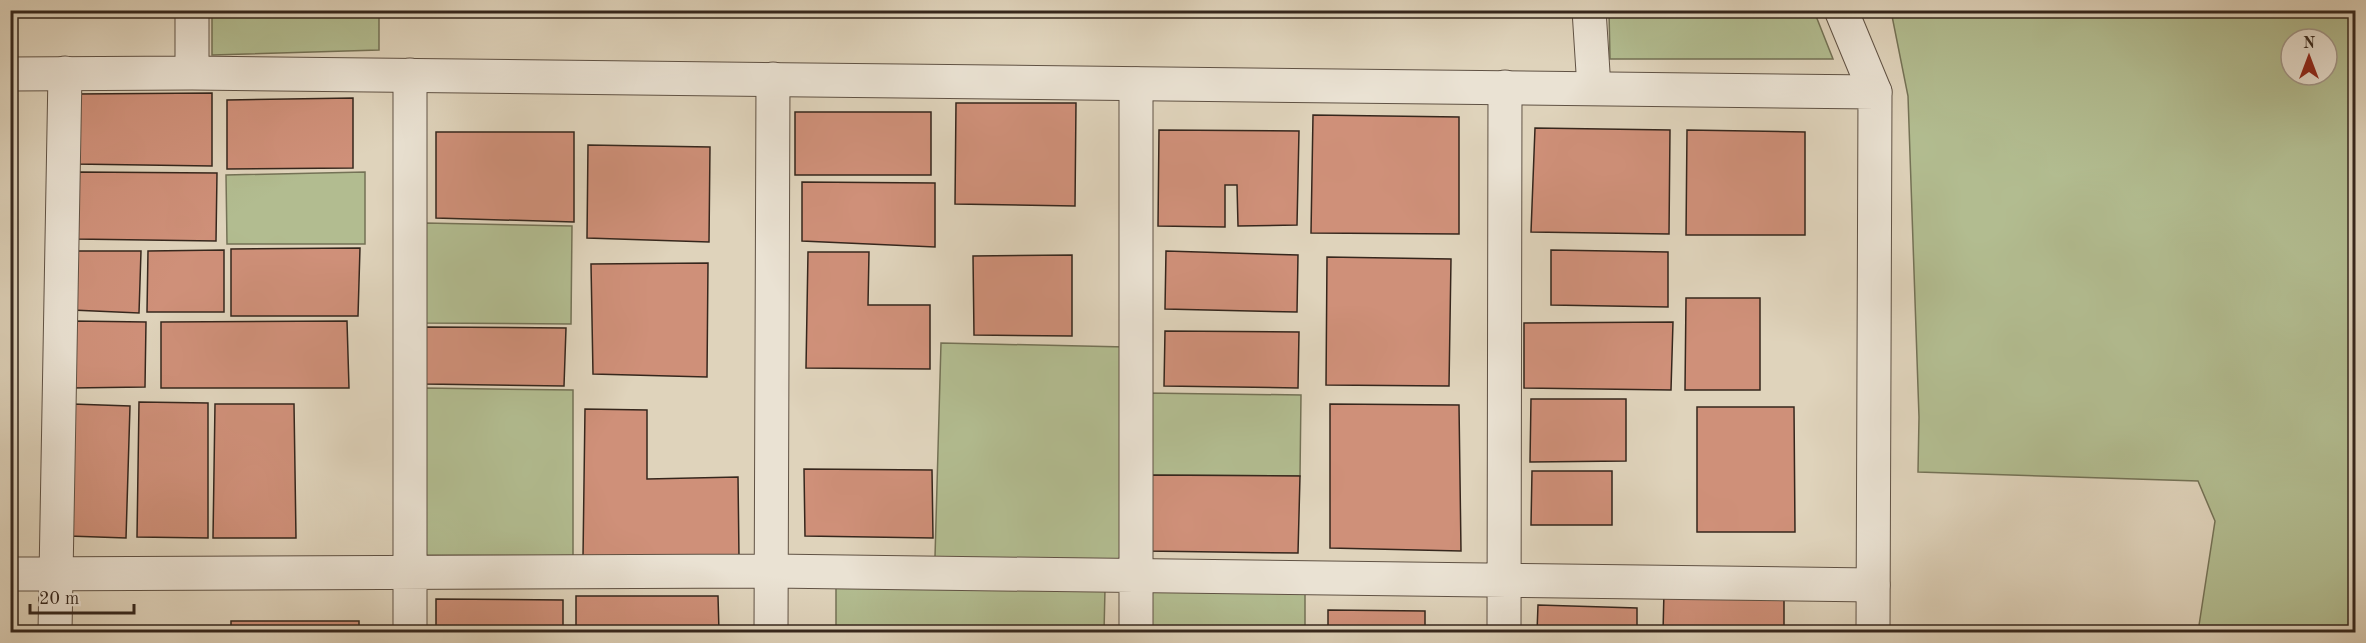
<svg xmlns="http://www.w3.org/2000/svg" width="2366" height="643" font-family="'Old Standard TT',serif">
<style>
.green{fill:#b2bc90;stroke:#747256;stroke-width:1.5;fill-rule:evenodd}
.building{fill:#cf9079;stroke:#36271d;stroke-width:1.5}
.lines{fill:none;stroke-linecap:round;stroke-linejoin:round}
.minor-casing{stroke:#605244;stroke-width:35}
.tertiary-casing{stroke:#605244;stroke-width:35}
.minor{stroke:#eae2d3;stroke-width:33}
.tertiary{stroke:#eae2d3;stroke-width:33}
</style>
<rect width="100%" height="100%" fill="#dfd3bb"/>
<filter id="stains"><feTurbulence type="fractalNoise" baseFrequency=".00333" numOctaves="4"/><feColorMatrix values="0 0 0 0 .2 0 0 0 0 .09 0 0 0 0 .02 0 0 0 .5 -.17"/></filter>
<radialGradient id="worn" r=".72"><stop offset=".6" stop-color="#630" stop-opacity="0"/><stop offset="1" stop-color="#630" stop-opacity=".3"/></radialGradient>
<path class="green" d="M212,11H379V50L212,55Z
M1609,11H1814L1833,59H1610Z
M1891,11H2355V632H2198L2215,521L2198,481L1918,472L1919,417L1908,96ZM2291,39H2327V75H2291Z
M365,172V244H227L226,175Z
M425,223L572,226L571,324L424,323Z
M941,343L1126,347L1125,564L935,557Z
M424,388L573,390V556L424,555Z
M1145,393L1301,395L1300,476L1145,475Z
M1147,585L1305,586V632H1146Z
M836,587L1105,589L1104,632H836Z"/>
<path class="building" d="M1178,10H1247V14L1178,17Z
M212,93V166L74,164L76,94Z
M353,98V168L227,169V100Z
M956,103H1076L1075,206L955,204Z
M795,112H931V175H795Z
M1313,115L1459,117V234L1311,233Z
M1535,128L1670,130L1669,234L1531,232Z
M1159,130L1299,131L1297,225L1238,226L1237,185H1225V227L1158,226Z
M1687,130L1805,132V235H1686Z
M436,132H574V222L436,218Z
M588,145L710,147L709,242L587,238Z
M77,172L217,173L216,241L75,239Z
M802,182L935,183V247L802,241Z
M360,248L358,316H231V249Z
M224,250V312H147L148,251Z
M1551,250L1668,252V307L1551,305Z
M74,251H141L139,313L72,310Z
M1166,251L1298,255L1297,312L1165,309Z
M808,252H869L868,305H930V369L806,368Z
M1072,255V336L974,335L973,256Z
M1327,257L1451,259L1449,386L1326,385Z
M708,263L707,377L593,374L591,264Z
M1686,298H1760V390H1685Z
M72,321L146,322L145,387L71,388Z
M347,321L349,388H161V322Z
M1673,322L1671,390L1524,388V323Z
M426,327L566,328L564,386L426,384Z
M1165,331L1299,332L1298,388L1164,386Z
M1531,399H1626V461L1530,462Z
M139,402L208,403V538L137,537Z
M72,404L130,406L126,538L69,536Z
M215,404H294L296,538H213Z
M1330,404L1459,405L1461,551L1330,548Z
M1697,407H1794L1795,532H1697Z
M585,409L647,410V479L738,477L739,557H583Z
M804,469L932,470L933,538L805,536Z
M1532,471H1612V525H1531Z
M1145,475L1300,476L1298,553L1145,551Z
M1664,591H1784V632H1663Z
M576,596H718L719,632H576Z
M436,599L563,600V632H436Z
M1538,605L1637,608V632H1537Z
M1328,610L1425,611V632H1328Z
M231,621H359V632H231Z"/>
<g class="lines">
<defs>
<path id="minor" d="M1589,10L1594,88
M1841,10L1875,92
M10,574L772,571L1873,585
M55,632L65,73
M410,632V75
M771,632L773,79
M1136,632V84
M1504,632L1505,87"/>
<path id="tertiary" d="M192,10V73
M10,74L192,73L1875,92L1873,632"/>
</defs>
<use href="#minor" class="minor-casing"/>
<use href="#tertiary" class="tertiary-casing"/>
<use href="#minor" class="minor"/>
<use href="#tertiary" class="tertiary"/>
</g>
<rect width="2366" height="643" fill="none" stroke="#dfd3bb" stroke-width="36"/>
<rect x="12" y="12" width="2342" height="619" fill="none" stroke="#36271d" stroke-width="3"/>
<rect x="18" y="18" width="2330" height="607" fill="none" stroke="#36271d" stroke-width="1.5"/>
<g transform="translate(2309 57)"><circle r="28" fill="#eae2d3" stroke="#a2978a" stroke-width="1.5"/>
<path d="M0-4.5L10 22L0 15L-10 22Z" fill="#8f2418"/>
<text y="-9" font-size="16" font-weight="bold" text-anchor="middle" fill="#36271d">N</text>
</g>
<path d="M30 604v9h104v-9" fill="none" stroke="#36271d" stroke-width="3"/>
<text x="39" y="604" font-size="18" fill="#36271d" stroke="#eae2d3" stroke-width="4.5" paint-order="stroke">20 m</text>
<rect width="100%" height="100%" filter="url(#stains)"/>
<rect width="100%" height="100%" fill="url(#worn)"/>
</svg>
